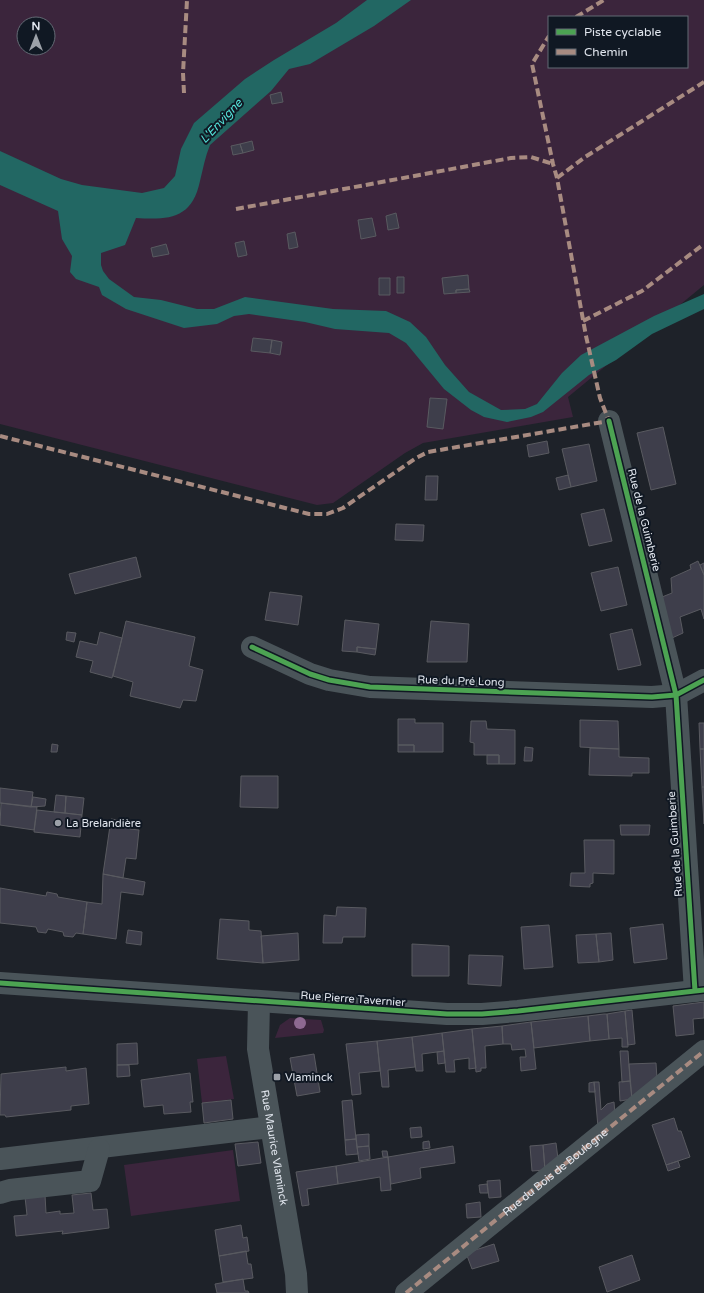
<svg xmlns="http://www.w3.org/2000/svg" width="704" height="1293" font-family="'Varela Round',sans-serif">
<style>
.green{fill:#3b253c;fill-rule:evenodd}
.water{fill:#226763}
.building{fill:#3e3e4b;stroke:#595a60}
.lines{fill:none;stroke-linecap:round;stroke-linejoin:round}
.minor{stroke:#4a5459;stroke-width:22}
.quiet{stroke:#a88b81;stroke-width:4;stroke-dasharray:8 4;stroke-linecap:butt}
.cycleway-casing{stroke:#101823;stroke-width:8}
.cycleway{stroke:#4ca352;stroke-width:5}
.tree{fill:#8e6991}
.poi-dot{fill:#9ca1a8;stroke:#101823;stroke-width:1.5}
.labels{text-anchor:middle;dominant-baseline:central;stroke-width:4;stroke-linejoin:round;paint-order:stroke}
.street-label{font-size:11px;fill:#e0e5ed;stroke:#101823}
.poi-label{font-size:11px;fill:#e0e5ed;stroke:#101823;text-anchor:start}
.water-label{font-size:12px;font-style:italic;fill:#54e1d8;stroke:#101823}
</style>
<rect width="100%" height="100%" fill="#1e2229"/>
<path class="green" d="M0,0H704V285L568,397L573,417L423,443L405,453L333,503L317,505L0,424ZM549,17H687V67H549ZM24,24H48V48H24Z
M290,1018L321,1020L324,1030L323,1033L275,1038L280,1025Z
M226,1056L234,1099L202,1103L197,1059Z
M233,1150L240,1201L131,1216L124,1165Z"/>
<path class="water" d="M367,0H411L374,26L310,64L289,69L271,91L210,145C205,157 203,169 200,181C192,219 169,220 136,218L125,245L101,253V265L103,271L109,279L134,297L161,300L197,309H214L245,297L333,309L386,311L410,322L426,337L445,365L469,392L501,410L525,409L537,404L562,373L581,355L654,316L704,294V309L652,334L616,360L589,375L543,412L531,417L507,422L484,417L471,410L444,389L406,343L389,333L335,329L305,322L249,314L234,316L217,324L184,328L126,309L102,295L99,287L76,279L70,272L72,256L62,239L58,211L0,185V151L61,179L82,185L142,193L164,188L175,176L181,149L194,123L245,79L274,60L336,23Z"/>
<path class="building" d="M281,92L283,102L272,104L270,95Z
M252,141L254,150L243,153L240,144Z
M240,144L243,153L233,155L231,146Z
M396,213L399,228L388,230L386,216Z
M372,218L376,236L361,239L358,220Z
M295,232L298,247L289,249L287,234Z
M244,241L247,255L238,257L235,243Z
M166,244L169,254L153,257L151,248Z
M468,275L469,289L456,290V293L444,294L442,278Z
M397,277H404V293H397Z
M379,278H390V295H379Z
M469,289L470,292L456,293V290Z
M253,338L272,340L270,353L251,351Z
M272,340L282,342L280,355L270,353Z
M430,398L447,399L443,429L427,427Z
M663,427L676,484L651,490L637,433Z
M547,441L549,453L529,457L527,445Z
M589,444L597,481L571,487L562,449Z
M568,475L571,487L559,490L556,478Z
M426,476H438L437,500H425Z
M604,509L612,541L589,546L581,514Z
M396,524L424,525L423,541L395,540Z
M136,557L141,577L75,594L69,574Z
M698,561L704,575V619L701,609L680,617L683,633L672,638L662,597L672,593L671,578L691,569L690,565Z
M704,563V575L700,565Z
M618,567L627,605L601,611L591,573Z
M270,592L302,596L298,625L265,620Z
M345,620L379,624L376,649L357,647V652L342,651Z
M126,621L195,637L189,666L203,670L196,701L183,700L180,708L130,696L133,682L113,676Z
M431,621L469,624L467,662H427Z
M632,629L641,665L618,670L610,634Z
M67,632L76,633L74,642L66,640Z
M100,632L122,638L112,678L90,672L93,661L76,657L80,641L97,645Z
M357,647L376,649L375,655L357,652Z
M398,719H415V723H443V752H414V745H398Z
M580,720L618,721L619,749L580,747Z
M471,721H486L487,729L515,730V764H499V755H474V743L470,742Z
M699,723H704V749H700Z
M52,744L58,745L57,752H51Z
M398,745H414V752H398Z
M525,747L533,748L532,761H524Z
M590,748L619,749V757L649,758V773H632V776L589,775Z
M700,749H704V787H702Z
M487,755H499V764H487Z
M241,776H278V808L240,807Z
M702,787H704V824L702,788Z
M0,788L33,792L31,807L0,803Z
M56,795L66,796L65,813L54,812Z
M66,796L84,798L82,815L65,813Z
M33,797L46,799L45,806L31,807Z
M1,803L37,807L34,830L0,825Z
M37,810L82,815L80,837L34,832Z
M111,819L130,822V829L139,830L136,859L126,858L123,878L103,874Z
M620,825H650L649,835H621Z
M584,840H614V874L593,873V883L590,884V887L570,886L571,873H585Z
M103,874L145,882L143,895L121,892L116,939L83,934L87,902L102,904Z
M0,888L46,896L47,892L57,894L58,897L87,902L83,934L76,933L73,937L64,936L63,932L48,929L46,933L38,932L36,927L0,923Z
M337,907L366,908L365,937H343L342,943H323L324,915L336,916Z
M220,919L249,921V930L261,931L263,963L217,959Z
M663,924L667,959L634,963L630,928Z
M549,925L553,967L524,969L521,927Z
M128,930L142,932L141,945L126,943Z
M298,933L299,960L263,963L261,936Z
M611,933L613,960L599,962L596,934Z
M596,934L599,962L578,963L576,935Z
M412,944L449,946V976H412Z
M469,955L503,956L501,986L468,984Z
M704,1002V1018L693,1019L694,1034L676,1036L673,1006Z
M632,1010L635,1044L628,1045L625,1011Z
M625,1011L628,1047H622V1038L609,1039L607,1014Z
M604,1014H607L609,1039L590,1041L588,1016Z
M588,1016L590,1041L534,1048L531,1022Z
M531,1022L536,1069L521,1071L520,1057H526L525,1049L512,1050L511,1044H503L502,1026Z
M502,1026L503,1044L485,1046L486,1068H481V1071L476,1072L472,1029Z
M472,1029L476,1068L469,1069V1058L454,1060L455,1072H446L442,1033Z
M442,1033L444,1051L422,1054L423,1071H416L412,1037Z
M412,1037L415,1067L388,1070L389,1087H382L377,1041Z
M377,1041L380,1071L359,1073L361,1094L352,1095L346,1044Z
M137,1043L138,1064L117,1065V1044Z
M444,1051L445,1063L438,1064L437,1052Z
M620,1051H628L630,1081L622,1082Z
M314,1054L320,1092L297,1096L290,1058Z
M656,1063L657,1079L632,1099L629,1064Z
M117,1065H129L130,1076L117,1077Z
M66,1067V1071L86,1068L89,1104L71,1106V1110L6,1117L5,1115H0L1,1074Z
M190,1073L193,1102H190L191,1112L164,1114L163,1105L144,1107L141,1080Z
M630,1081L632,1099L620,1101L619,1082Z
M594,1082H599L601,1110L607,1104L614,1102L615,1114L598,1127Z
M594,1082L595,1092H589V1083Z
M231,1100L233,1119L204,1123L202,1103Z
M352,1100L356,1139L345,1140L342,1101Z
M674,1118L678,1131H681L690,1157L666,1165L652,1125Z
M421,1127L422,1137L411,1138L410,1128Z
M369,1134V1146L357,1147L356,1135Z
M356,1139L358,1154L346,1155L345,1140Z
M429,1141L430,1148L423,1149V1142Z
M258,1142L261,1163L238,1166L235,1144Z
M556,1143L558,1159L545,1170L543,1145Z
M543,1145L545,1170L532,1171L530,1146Z
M369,1146L370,1159L359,1161L357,1147Z
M453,1146L455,1163L420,1168L421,1178L391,1184L388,1157Z
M382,1151H387L388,1157H383Z
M388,1157L391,1190L381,1191L380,1177L338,1184L336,1166Z
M678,1161L680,1167L668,1171L666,1165Z
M336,1166L338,1184L307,1189L309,1205L302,1206L296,1172Z
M500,1180L501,1197L489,1198L487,1181Z
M487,1184L488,1193H480L479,1185Z
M91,1193L93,1210L107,1209L109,1228L62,1234L63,1231L16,1236L14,1216L27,1215L25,1197L45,1195L46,1213L60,1211V1214L74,1213L72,1195Z
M480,1202L481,1217L467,1218L466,1204Z
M241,1225L243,1238L247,1237L249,1251L219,1256L215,1230Z
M494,1244L499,1261L472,1269L466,1253Z
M246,1251L248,1264H251L253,1278L223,1282L219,1256Z
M632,1255L640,1280L607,1292L599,1267Z
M243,1279L245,1291H248L249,1293H217L215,1284Z"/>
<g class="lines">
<g class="minor">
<path d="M609,421L676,695L695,991"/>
<path d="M252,647L310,674L329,680L370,687L652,697L676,695L704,680"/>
<path d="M0,983L447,1014H482L518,1011L704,990"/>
<path id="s1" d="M259,1002L258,1049L296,1274L297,1293"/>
<path d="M0,1159L271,1127"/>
<path d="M0,1193L10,1190L90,1181L99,1149"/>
<path id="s2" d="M406,1293L704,1051"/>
</g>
<path class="quiet" d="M576,17L604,0
M184,93L183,73L187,0
M557,178L585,157L704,82
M236,209L511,158L531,157L553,164
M583,321L642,291L704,244
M0,436L309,514H327L343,508L416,458L428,452L609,421L600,398L586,336L557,178L553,164L532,64L549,36
M406,1293L704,1051"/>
<defs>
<path id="cycleway" d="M609,421L676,695L695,991
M252,647L310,674L329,680L370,687L652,697L676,695L704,680
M0,983L447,1014H482L518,1011L704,990"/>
</defs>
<use href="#cycleway" class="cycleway-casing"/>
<use href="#cycleway" class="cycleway"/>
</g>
<circle class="tree" cx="300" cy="1023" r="6"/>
<g class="poi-dot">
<circle cx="58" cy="823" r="4"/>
<rect x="273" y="1073" width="8" height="8" rx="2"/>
</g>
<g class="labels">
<g class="street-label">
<text transform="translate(644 520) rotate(76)">Rue de la Guimberie</text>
<text transform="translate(461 681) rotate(2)">Rue du Pré Long</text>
<text transform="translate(675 844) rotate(-94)">Rue de la Guimberie</text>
<text transform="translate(353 999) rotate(4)">Rue Pierre Tavernier</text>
<text stroke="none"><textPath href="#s1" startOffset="147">Rue Maurice Vlaminck</textPath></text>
<text stroke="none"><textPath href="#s2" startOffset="192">Rue du Bois de Boulogne</textPath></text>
</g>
<g class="poi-label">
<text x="66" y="823">La Brelandière</text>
<text x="285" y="1077">Vlaminck</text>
</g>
<g class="water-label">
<text transform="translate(221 121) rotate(-47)">L'Envigne</text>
</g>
</g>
<rect x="548" y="16" width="140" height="52" fill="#101823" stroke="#636a74"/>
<rect x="556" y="29" width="20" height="6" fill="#4ca352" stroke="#636a74"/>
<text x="584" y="36" font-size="12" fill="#e0e5ed">Piste cyclable</text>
<rect x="556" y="49" width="20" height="6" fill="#a88b81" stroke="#636a74"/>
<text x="584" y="56" font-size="12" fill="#e0e5ed">Chemin</text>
<g transform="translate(36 36)"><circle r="19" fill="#101823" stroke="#636a74"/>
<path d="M0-3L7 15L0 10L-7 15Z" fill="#9ca1a8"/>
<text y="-6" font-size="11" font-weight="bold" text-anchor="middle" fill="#e0e5ed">N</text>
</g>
</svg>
